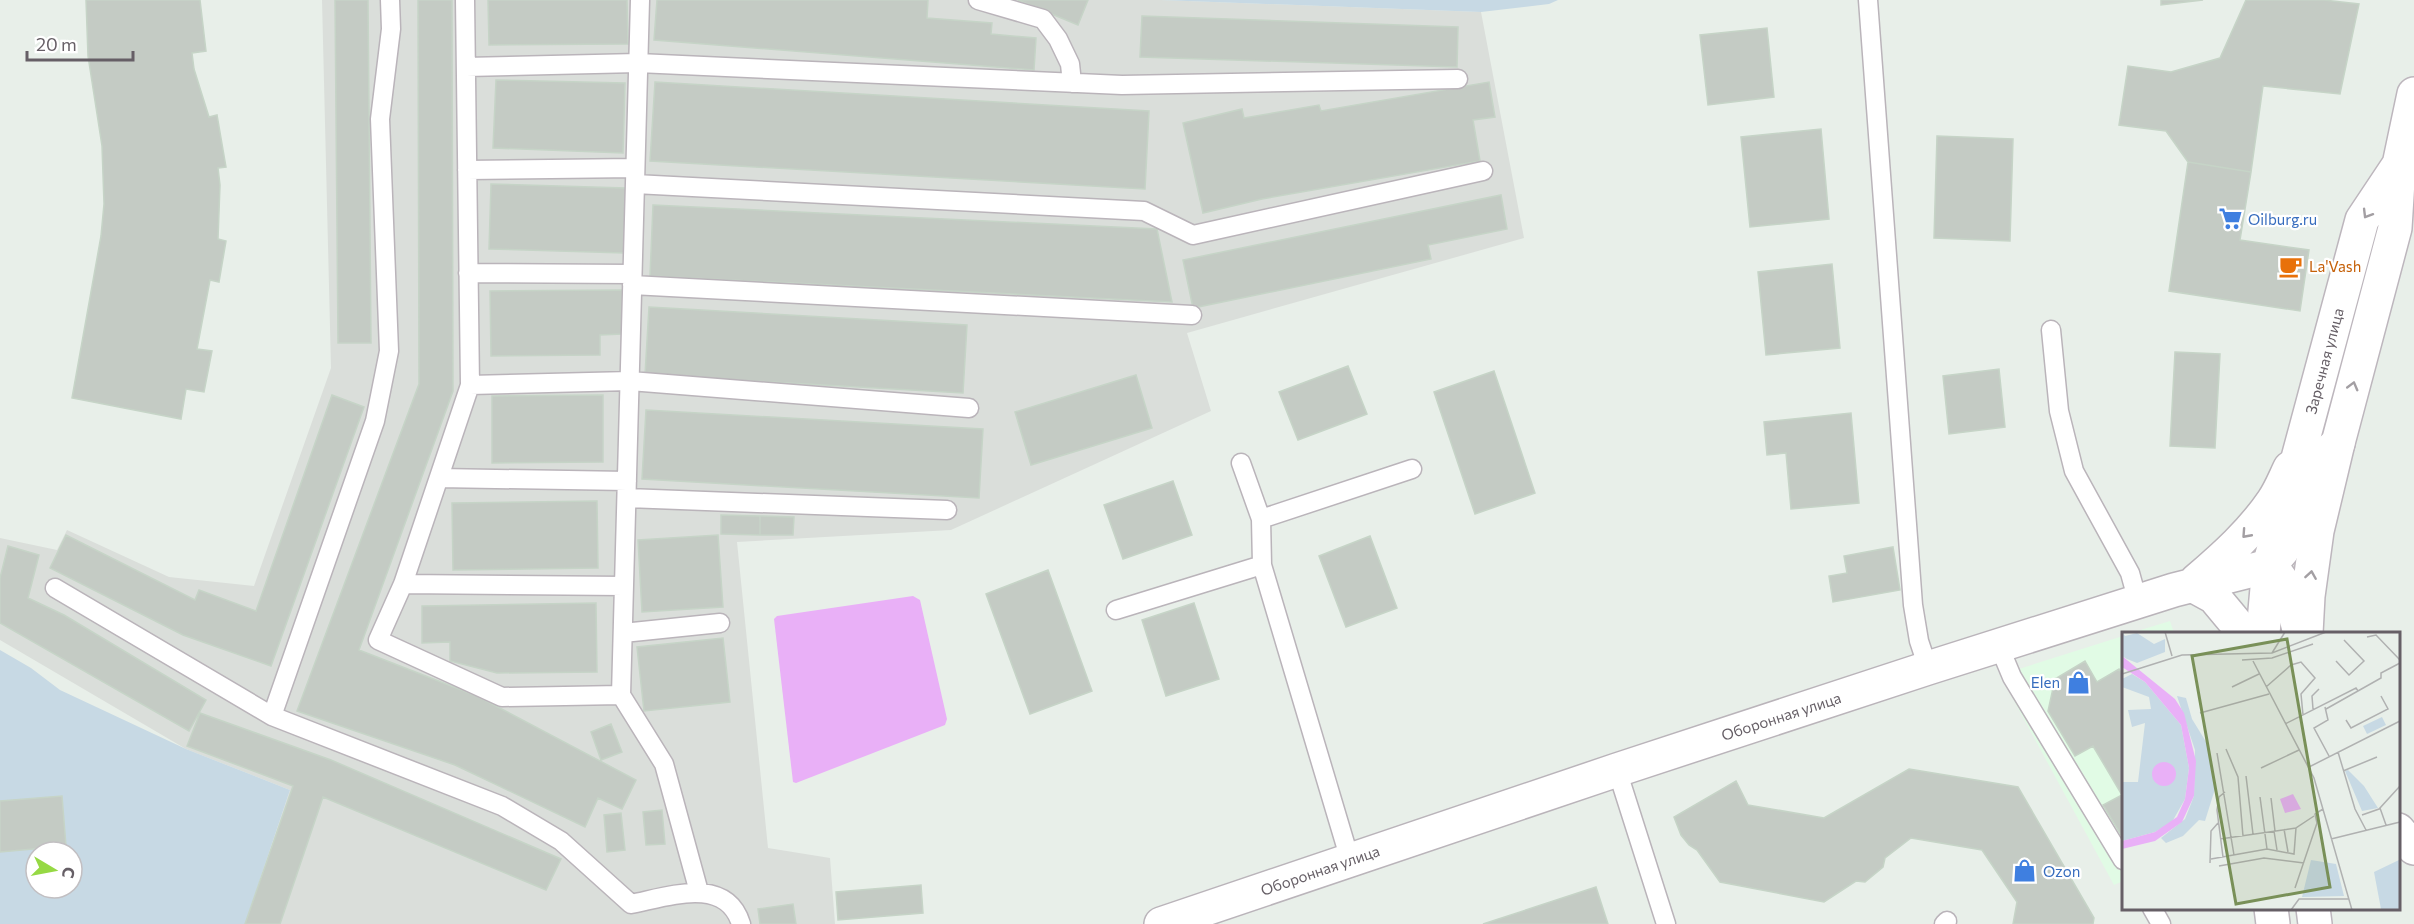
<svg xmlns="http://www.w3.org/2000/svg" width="2414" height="924" font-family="Commissioner,sans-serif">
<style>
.commercial{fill:#e1fbe5}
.industrial{fill:#dadeda}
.green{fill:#c7d9e4;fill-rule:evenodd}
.water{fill:#e9b0f7}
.building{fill:#c4cbc4;stroke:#c6d4c7;stroke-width:1.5}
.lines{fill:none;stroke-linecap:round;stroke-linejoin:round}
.lane-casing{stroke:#bab4ba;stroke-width:21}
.street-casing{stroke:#bab4ba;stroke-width:36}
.secondary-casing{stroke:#bdb6bd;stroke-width:36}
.lane{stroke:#fff;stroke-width:18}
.street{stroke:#fff;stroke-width:33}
.secondary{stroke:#fff;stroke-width:33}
.oneway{stroke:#a39fa3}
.labels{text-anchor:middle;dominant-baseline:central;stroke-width:4.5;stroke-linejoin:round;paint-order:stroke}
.shop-label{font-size:15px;fill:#366cbe;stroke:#fff;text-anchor:start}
.food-label{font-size:15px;fill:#c56008;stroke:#fff;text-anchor:start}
.street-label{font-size:15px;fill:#665f66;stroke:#fff}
.inset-road{fill:none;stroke:#b0b1b1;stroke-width:1.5}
.view{fill:#799058;fill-opacity:0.15;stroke:#799058;stroke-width:3}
.inset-edge{fill:none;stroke:#665f66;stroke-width:3}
</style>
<rect width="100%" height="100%" fill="#e8efe9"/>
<path class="commercial" d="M2170,621L2174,633H2131Z
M2123,636V881L2114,885L2000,675Z"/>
<path class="industrial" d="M322,0H1161L1481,12L1524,238L1187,333L1211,411L951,530L737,542L768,848L830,858L835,924H245L290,790L186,749L0,640V538L57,550L67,530L169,577L254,586L331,368Z"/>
<path class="green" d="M1161,0H1558L1549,4L1481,12Z
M0,650L31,668L60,690L186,749L290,790L245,924H0ZM36,852H72V888H36Z"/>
<path class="water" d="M913,596L920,600L947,719L945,725L796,783L793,782L774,619L777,616Z"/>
<path class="building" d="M86,0H200L206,51L192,53L194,69L209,117L217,115L226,167L218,168L220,185L218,239L226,241L219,282L210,280L197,349L212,351L204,392L186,389L181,419L72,398L101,236L104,204L102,146L88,56Z
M335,0H368L371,343H338Z
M418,0H452L453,391L359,650L477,696L636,780L622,809L598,798L585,827L455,765L297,711L419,384Z
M488,0H627L628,44L489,45Z
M657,0H928L927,18L992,23L991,34L1036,38L1034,70L654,40Z
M1018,0H1088L1078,25Z
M2161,0H2203L2161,5Z
M2246,0H2324L2359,4L2340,94L2263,86L2251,172L2188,162L2166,131L2119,125L2128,66L2171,72L2220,58Z
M1142,16L1458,27L1457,67L1140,57Z
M1767,28L1774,97L1708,105L1700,35Z
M496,80L625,83L623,153L493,148Z
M655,82L1149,111L1145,189L650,161Z
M1489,82L1495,117L1473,120L1480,161L1262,199L1203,213L1183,123L1242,109L1244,118L1319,105L1321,111Z
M1821,129L1829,219L1750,227L1741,137Z
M1937,136L2013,139L2010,241L1934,238Z
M2188,162L2251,172L2240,240L2309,250L2300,311L2169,291Z
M491,184L626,188L624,253L489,249Z
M1501,195L1507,229L1428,245L1431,259L1193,308L1183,260Z
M653,205L1157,229L1172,302L650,276Z
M1832,264L1840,348L1766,355L1758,272Z
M622,290V334L600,335V355L491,356L490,291Z
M649,307L967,325L963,393L645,375Z
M2175,352L2220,354L2215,448L2170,446Z
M1348,366L1367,414L1298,440L1279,392Z
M1999,369L2005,427L1949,434L1943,376Z
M1494,371L1535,493L1475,514L1434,392Z
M1136,375L1152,428L1031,465L1015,412Z
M332,395L364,407L271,666L183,635L50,568L66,535L195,600L199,590L256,611Z
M603,395V462L492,463V396Z
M646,410L983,429L979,498L642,479Z
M1851,413L1859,503L1791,509L1786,453L1767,455L1764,422Z
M1173,481L1192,535L1123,559L1104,505Z
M597,501L598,568L453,570L452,503Z
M721,515L760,516V535L721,534Z
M760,516L794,517L793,535H760Z
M718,535L723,607L642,612L638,540Z
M1370,536L1397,608L1346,627L1319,556Z
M8,546L39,555L28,598L64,615L206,700L189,731L0,623V578Z
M1893,547L1900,590L1833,602L1829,576L1847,573L1844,556Z
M1048,570L1092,691L1030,714L986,594Z
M596,603L597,672L497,673L450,661V642L422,643V606Z
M1194,603L1219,679L1166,696L1142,620Z
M723,638L730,702L644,711L637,647Z
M2085,661L2097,682L2119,669L2123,676V838L2103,805L2122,795L2093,746L2075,756L2048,711L2055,679Z
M200,713L331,760L561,859L546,890L323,797L280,924H245L293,786L187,746Z
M611,724L622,752L601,760L591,732Z
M1909,769L2018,787L2094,918L2093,924H2013L2017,902L1982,850L1911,838L1885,858L1883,867L1865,882L1856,881L1824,902L1720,882L1697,850L1689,845L1681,835L1674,817L1736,781L1748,805L1824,818Z
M62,796L66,846L0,852V801Z
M662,810L665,844L646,845L643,812Z
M621,813L625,850L607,852L604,815Z
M921,885L923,913L838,920L836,892Z
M1596,887L1608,924H1483Z
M793,904L796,924H760L758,909Z"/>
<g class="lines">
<defs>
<path id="lane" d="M465,0L470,385L403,584L378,640L502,697L621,695L664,764L699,892
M978,0L1043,19L1058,39L1070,64L1072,83
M1868,0L1913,605L1919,641L1928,668
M466,67L638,63L1122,85L1458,79
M467,170L635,168
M635,184L1144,211L1193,235L1483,171
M468,273L632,274
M632,285L1192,315
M2051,330L2059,411L2074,471L2130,573L2138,602
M470,385L630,381L969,408
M1241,463L1261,519L1262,565L1350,860
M439,478L627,481
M627,498L947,510
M1261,519L1412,469
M403,584L624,586
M55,588L272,716L502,806L561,841L631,904C667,897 726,875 741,924
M1116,610L1262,565
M623,633L720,623
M1999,646L2012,677L2123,860
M621,695L640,0
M272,716L375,421L389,351L380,119L391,29L390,0
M1617,770L1666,924
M2152,908L2161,924
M1944,924L1947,921"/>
<path id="street" d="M2269,566C2289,583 2293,608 2300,633
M2196,581C2224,557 2252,532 2273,501C2280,491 2285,478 2290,468
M2192,585L2214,597L2244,633
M2398,830L2414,848
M1161,924L1617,770L1928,668L2174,590L2269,566L2282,551L2291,531L2306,483L2318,462L2338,443"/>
<path id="secondary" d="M2263,633L2269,566L2362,220L2398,166
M2306,633L2308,596L2317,531L2338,443L2395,228L2399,165L2414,94
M2271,908L2273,924
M2313,908L2315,924"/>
</defs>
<use href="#lane" class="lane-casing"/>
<use href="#street" class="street-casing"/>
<use href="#secondary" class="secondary-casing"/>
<use href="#lane" class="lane"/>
<use href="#street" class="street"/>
<use href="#secondary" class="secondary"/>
</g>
<defs><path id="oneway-chevron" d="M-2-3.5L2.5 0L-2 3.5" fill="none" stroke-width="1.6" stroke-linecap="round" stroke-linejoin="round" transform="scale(1.5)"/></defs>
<g class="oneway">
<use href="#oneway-chevron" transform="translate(2367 214) rotate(121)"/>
<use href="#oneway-chevron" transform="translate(2353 386) rotate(-75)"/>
<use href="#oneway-chevron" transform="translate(2246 534) rotate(132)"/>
<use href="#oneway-chevron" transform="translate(2311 575) rotate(-81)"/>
</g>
<defs>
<symbol id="supermarket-bare" viewBox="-9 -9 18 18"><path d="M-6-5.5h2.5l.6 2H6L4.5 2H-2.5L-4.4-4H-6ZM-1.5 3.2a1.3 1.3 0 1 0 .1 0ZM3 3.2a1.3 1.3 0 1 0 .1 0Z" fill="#3f7fe0" stroke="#fff" stroke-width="2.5" paint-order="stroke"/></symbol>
<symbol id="cafe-bare" viewBox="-9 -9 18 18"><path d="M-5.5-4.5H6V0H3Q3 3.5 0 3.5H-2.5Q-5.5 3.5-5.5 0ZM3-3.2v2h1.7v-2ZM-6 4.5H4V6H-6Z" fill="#e8710a" stroke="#fff" stroke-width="2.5" paint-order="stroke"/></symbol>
<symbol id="shop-bare" viewBox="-9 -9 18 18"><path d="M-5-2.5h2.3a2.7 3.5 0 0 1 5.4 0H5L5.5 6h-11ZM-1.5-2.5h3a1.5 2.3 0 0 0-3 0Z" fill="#3f7fe0" stroke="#fff" stroke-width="2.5" paint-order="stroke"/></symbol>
</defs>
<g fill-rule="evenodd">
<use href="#supermarket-bare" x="2214" y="202" width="33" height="33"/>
<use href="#cafe-bare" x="2274" y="250" width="33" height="33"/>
<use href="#shop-bare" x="2062" y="666" width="33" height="33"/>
<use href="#shop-bare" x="2008" y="854" width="33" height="33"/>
</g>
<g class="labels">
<g class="shop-label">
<text x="2248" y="219">Oilburg.ru</text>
<text x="2060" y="682" text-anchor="end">Elen</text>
<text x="2043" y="871">Ozon</text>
</g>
<g class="food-label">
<text x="2309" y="266">La'Vash</text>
</g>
<g class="street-label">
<text transform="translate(2324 361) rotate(-75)">Заречная улица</text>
<text transform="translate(1781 716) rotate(-18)">Оборонная улица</text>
<text transform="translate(1320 870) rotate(-19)">Оборонная улица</text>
</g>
</g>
<g transform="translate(2122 632)">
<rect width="278" height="278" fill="#e8efe9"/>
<path d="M0,0L3,4L15,1L32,12L43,7V20L15,31L5,27L0,24ZM10,42L23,50L59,93L67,136L63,167L50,190L33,200L0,209V150H16L23,91L10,95L6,78L29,77L27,65L0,55V47ZM55,64L64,66L70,87L86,113L93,157L83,189L77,188L61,204L44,211L39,206L63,187L72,164L73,118ZM260,85L264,93L245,102L241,94ZM226,138L242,154L256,176L240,179L223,139ZM189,228L214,232L222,264L180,265ZM277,228V277H259L252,240Z" fill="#c7d9e4"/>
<path d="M0,24L53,67L62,81L74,129L72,164L60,190L33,209L0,217V209L33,200L55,185L63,167L67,136L59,93L23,50L0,35ZM30 142a12 12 0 1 1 24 0a12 12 0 1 1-24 0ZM171,162L179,177L163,181L158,167Z" fill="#e9b0f7"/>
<path class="inset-road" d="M43,0L50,24M245,5L254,3L278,28M150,21L163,0M120,28L150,26L191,12M131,29L192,146L230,278M214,29L227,43L242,29L222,8M0,42L60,23L150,21L204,0M110,55L137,42M144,55L169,33L179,30L193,46L179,62L181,83M203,75L206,88L192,96L207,124M191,77L190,64L197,57M204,77L259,46V41L278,31M78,81L147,62M224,88L229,96L266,77L259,64M163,92L234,56L236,59M104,117L116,145L121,204M216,120L233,177L244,198M95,121L112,223M187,135L278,89M139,136L177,118M221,139L255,125M124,144L131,202M138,165L145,217M149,166L153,199M258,176L264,193M240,183L257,177L278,154M162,197L166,220M152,199L155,218M98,207L174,196M209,207L278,190M101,225L95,178L97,165L103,160M89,227L145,217L172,222L174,196L192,184M88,231L89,199L96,191M97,234L142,226L182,231M173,256L195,191L193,182L201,177M169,278L177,267H227"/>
<path class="view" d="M165,7L208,255L114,272L70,24Z"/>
<rect width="278" height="278" class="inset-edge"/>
</g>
<g transform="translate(54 870) rotate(100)"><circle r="28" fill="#ffffff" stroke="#c2bfc2" stroke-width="1.5"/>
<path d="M0-4.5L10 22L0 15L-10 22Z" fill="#96d944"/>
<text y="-9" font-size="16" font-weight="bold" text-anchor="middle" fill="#665f66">С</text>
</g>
<path d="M27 51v9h106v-9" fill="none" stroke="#665f66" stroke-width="3"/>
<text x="36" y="51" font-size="18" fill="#665f66" stroke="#ffffff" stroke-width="4.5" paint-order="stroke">20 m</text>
</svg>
